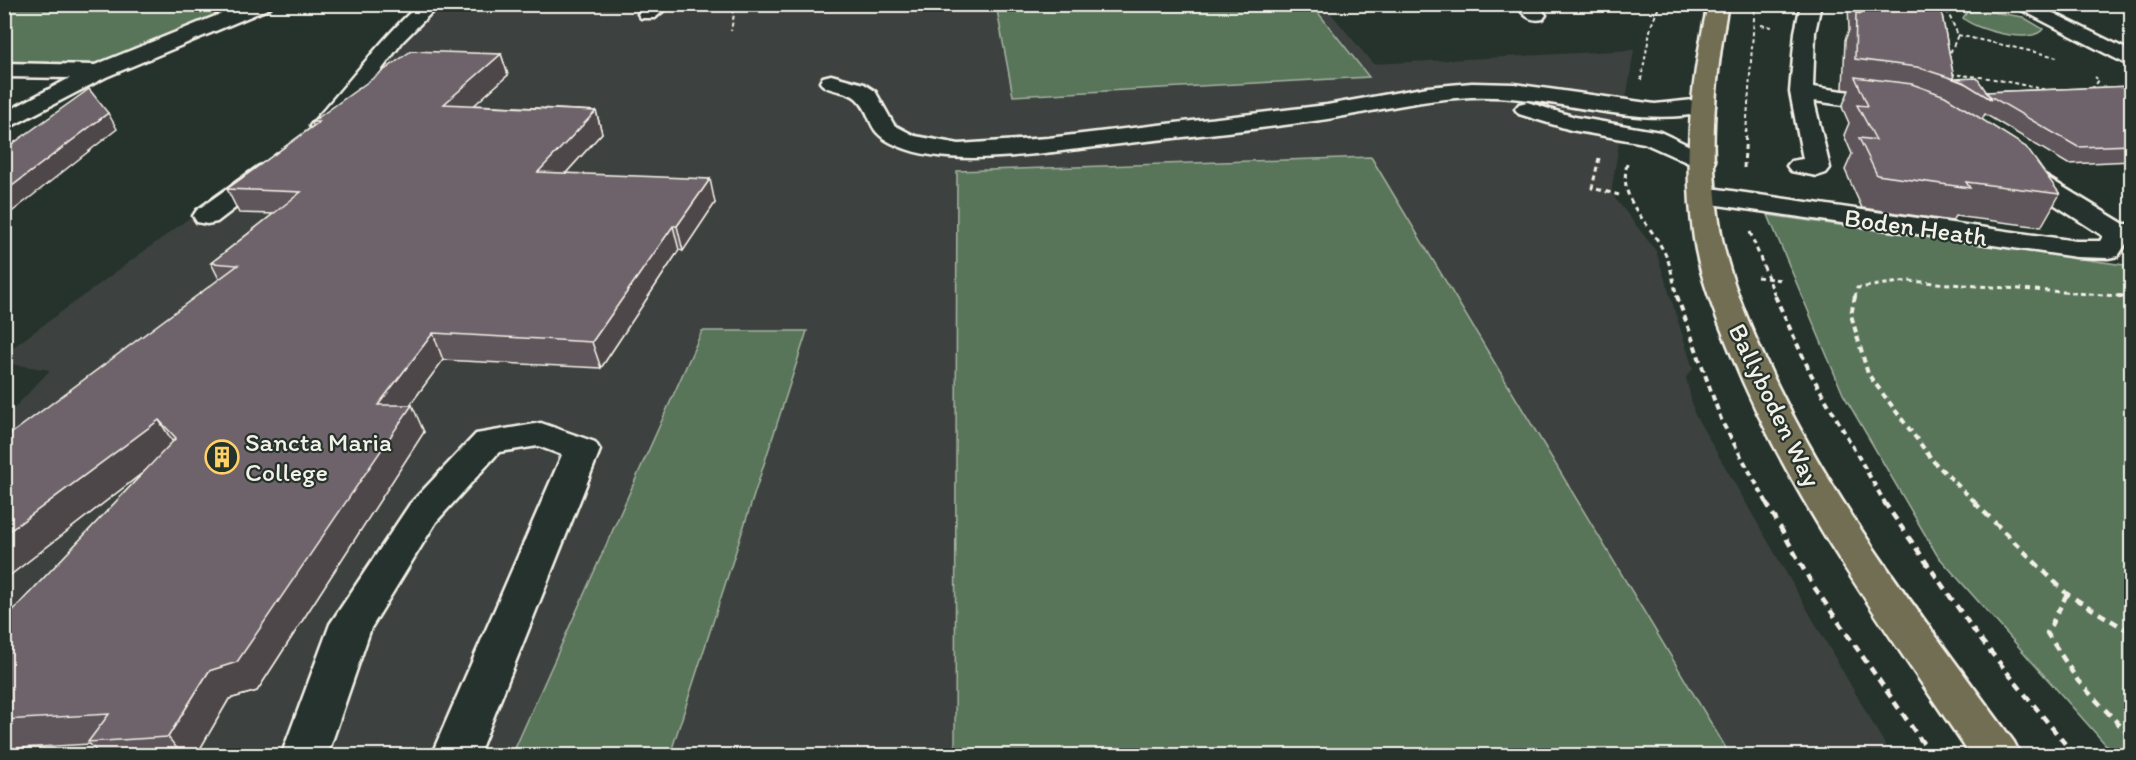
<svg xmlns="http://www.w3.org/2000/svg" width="2136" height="760" font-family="Itim,sans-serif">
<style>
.built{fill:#3c423f}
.green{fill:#59745a;stroke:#a6b2a1;stroke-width:1.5}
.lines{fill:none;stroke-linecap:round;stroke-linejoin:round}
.minor-casing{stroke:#f4f1e8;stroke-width:5}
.major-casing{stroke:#f4f1e8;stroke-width:5}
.path-far3{stroke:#f4f1e8;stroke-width:2;stroke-dasharray:4 3;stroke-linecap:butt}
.path-far2{stroke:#f4f1e8;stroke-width:3;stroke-dasharray:5 4;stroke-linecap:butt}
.path-far1{stroke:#f4f1e8;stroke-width:4;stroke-dasharray:6 4.5;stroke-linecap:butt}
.path{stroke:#f4f1e8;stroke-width:4.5;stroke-dasharray:8 6;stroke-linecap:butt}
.minor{fill:#26332d;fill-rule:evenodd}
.major{fill:#726e52;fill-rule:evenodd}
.wall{fill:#5f565b;stroke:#f4f1e8;stroke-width:1.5}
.shaded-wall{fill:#4d464a;stroke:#f4f1e8;stroke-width:1.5}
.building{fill:#6e646a;stroke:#f4f1e8;stroke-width:1.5}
.labels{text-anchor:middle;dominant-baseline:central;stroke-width:4.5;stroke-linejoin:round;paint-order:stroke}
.street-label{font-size:26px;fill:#f4f1e8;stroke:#26332d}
.poi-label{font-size:26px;fill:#f4f1e8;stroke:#26332d;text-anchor:start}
</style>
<rect width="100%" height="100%" fill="#26332d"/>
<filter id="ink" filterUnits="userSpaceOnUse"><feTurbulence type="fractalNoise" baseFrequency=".0167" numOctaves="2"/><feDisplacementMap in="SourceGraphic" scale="12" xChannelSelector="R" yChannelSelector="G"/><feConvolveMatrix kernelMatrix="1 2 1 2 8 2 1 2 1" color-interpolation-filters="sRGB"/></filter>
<g filter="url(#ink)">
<path class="built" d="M1323,4L1373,64L1634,50L1611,193L1656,251L1693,369L1686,377L1694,413L1891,755H5V418L50,370L5,363L4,354L297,139L397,21L416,5Z"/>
<path class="green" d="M5,5H248L110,59L92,64L5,63Z
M996,5H1312L1369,77L1013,96Z
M1986,11L2023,17L2043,29C2032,45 1975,30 1963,18L1967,12Z
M1371,157L1729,753L1685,756L955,755L957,171Z
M1768,215L2131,266V755H2115L1937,555L1843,394Z
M702,331H807L670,755H512Z"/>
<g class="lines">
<defs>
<path id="minor" d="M245,4H272L270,8L106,77L4,130V113L70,78L4,77V63L95,65Z
M419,4H440L403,41L362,96L330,131H314L310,126L314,121C350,82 380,40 419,4Z
M649,4H671L655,18H641L638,14Z
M1516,4H1537L1546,15L1543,19C1530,22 1523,15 1516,4Z
M1801,4H1821L1815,32L1813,87L1888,97L1896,99L1899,104L1896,109L1888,111L1814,101L1830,168L1826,173L1817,176L1791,171L1787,166L1791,161L1803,159L1790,92L1795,32Z
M2010,4H2035L2132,52V67Z
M831,75L864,84L875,91L894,125L915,136L959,144L1048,138L1327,105L1428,87L1472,83L1514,84L1655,104L1703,99L1711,101L1715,106L1711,111C1632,131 1551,93 1471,97C1422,99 1376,111 1328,119C1248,131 1167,138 1087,148C1034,154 948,168 898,146C863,131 876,118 857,99C847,89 828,93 820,82L823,77Z
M1527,102L1575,117L1660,132L1711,156L1715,161L1711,166L1702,169L1644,143L1571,130L1519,114L1515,109L1519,104Z
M268,163L277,166L281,171L277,176L217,222L207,224L197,222L193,216L197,210L259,166Z
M2021,164L2030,167L2124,224H2132V240L2128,241L2118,256L2108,258L2076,257L1704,203L1695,201L1691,195L1695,189L1704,187L2076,241H2100L2103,236L2012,177L2008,172L2012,167Z
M541,423L595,442L600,450L478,756H431L562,455L538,446L499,452L436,522L371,628L327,756H281L330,624L410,504L476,434Z"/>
<path id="major" d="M1708,4H1728C1714,82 1707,161 1722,239C1730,278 1745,314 1761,350C1824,494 1922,616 2014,742L2021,756H1971C1883,625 1789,498 1730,351C1715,314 1700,278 1694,239C1682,161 1691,81 1708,4Z"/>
</defs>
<use href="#minor" class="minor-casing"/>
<use href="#major" class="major-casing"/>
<path class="path-far3" d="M727,4L734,14L731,31
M1944,4L1958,35L1948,58
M1761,25L1772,27
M1958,35L2057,57
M1951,74L1989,78L2047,90
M1641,80L1651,26L1660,4
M2084,89L2094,87L2099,80L2095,77
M1746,133L1755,4"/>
<path class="path-far2" d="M1599,158L1592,188L1619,195
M1627,164C1618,201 1647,219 1662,248C1671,263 1673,280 1677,298
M1744,168L1746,131
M1750,232L1776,298
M1757,277L1781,280
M1855,298L1857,288L1908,281L2132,297"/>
<path class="path-far1" d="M1677,296L1722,422L1767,503
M1775,296L1811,374L1885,503
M1855,296L1851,315L1868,374L1934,462L1976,503
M2118,296L2132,297"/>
<path class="path" d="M1766,502L1812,584L1932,756
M1884,502L1977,635L2075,756
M1974,502L2067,594L2132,633
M2067,594L2047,633L2078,681L2132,738"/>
<use href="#minor" class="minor"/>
<use href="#major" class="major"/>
</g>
<path class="wall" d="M1848,4H1940L1954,79L1986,92L2132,86V161L2068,164L1985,114L1982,119L2060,194L2041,227L1955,216L1952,221L1862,208L1845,170L1852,154L1844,135L1849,123L1842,107L1849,90L1843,89L1845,40L1849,30Z
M501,54L508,75L474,105L596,111L602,133L566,173L715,203L683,251L679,250L601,368L443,360L410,405L424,432L257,691L229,699L196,756H100L90,744L4,749V620L145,471L4,580L219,279L211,263L273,214L239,213L227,189L313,126L312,122Z"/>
<path class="shaded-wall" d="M501,54L508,75L451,126L444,104Z
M596,111L602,133L546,195L538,172Z
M108,113L117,129L4,218V192Z
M710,179L715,203L683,251L677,226Z
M673,226L679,250L601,368L592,342Z
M433,333L443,360L390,432L378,405Z
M412,405L424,432L257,691L229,699L196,756H183L168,737L209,671Z
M159,420L176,447L4,580V535Z"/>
<path class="building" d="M1861,4H1940L1954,79L1977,78L1992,100L1963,82L1917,67L1855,59L1856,13L1861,14Z
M411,51L501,54L444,104L596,111L538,172L710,179L677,226H673L592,342L433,333L378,405H412L237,662L209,671L168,737L88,742L109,714L4,720V620L176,438L159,420L4,535V439L238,265L211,263L301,192L227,189L319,122H312Z
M1855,77L1912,84L1945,96L2026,147L2060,194L1966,182L1970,188L1877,175L1859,138L1876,140L1857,105L1868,106Z
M2132,86V145L2078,147L1990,96L1986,92Z
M89,89L108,113L4,192V150Z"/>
</g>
<defs>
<symbol id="building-ring" viewBox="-11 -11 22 22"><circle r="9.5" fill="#26332d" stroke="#ffd166" stroke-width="1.5"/><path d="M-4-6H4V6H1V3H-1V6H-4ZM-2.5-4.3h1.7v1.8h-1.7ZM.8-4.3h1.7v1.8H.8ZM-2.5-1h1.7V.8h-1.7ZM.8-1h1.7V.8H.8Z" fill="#ffd166"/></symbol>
</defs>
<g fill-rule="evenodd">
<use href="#building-ring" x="203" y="438" width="38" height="38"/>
</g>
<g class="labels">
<g class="street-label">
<text transform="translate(1916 227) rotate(8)">Boden Heath</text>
<text transform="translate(1775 405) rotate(64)">Ballyboden Way</text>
</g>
<g class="poi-label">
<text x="245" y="442">Sancta Maria<tspan x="245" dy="30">College</tspan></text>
</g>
</g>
<rect width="2136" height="760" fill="none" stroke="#26332d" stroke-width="24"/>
<rect x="12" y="12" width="2112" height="736" fill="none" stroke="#f4f1e8" stroke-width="2" filter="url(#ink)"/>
</svg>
